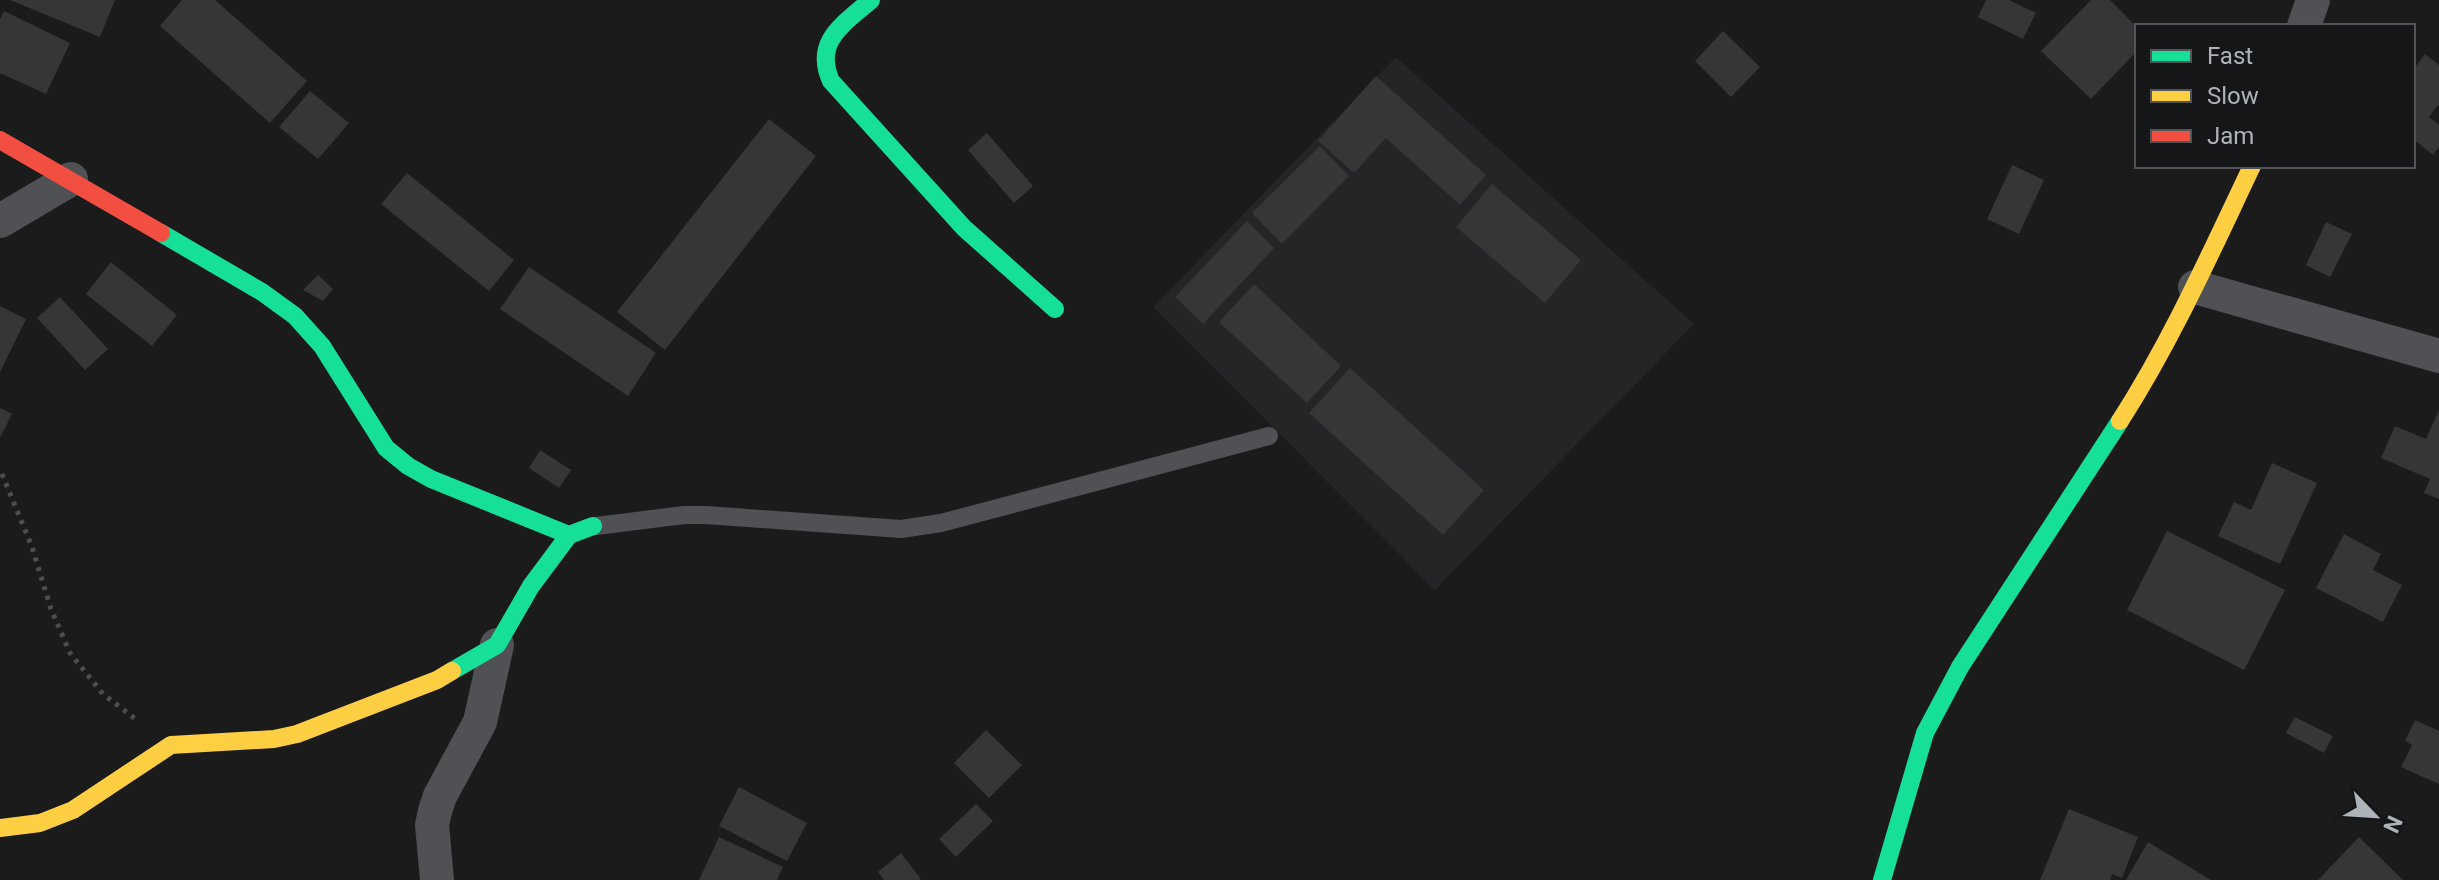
<svg xmlns="http://www.w3.org/2000/svg" width="2439" height="880" font-family="Roboto,sans-serif">
<style>
.built{fill:#252527}
.building{fill:#353636}
.lines{fill:none;stroke-linecap:round;stroke-linejoin:round}
.path{stroke:#4b4d4f;stroke-width:5;stroke-dasharray:4 6;stroke-linecap:butt}
.lane{stroke:#505154;stroke-width:18}
.street{stroke:#505154;stroke-width:34}
.fast{stroke:#16e098;stroke-width:18}
.slow{stroke:#ffcf43;stroke-width:18}
.jam{stroke:#f24e42;stroke-width:18}
</style>
<rect width="100%" height="100%" fill="#1b1b1b"/>
<path class="built" d="M1396,57L1694,324L1435,590L1153,307Z"/>
<path class="building" d="M10,0H115L100,37Z
M182,0H215L307,81L270,123L160,26Z
M1986,0H2009L2036,13L2023,39L1978,17Z
M2091,0H2110L2137,27V51L2091,99L2041,51Z
M4,11L70,43L46,94L0,73V19Z
M1723,31L1760,67L1731,97L1695,61Z
M2425,54L2439,65V104L2429,117L2439,125V147L2433,155L2413,139V70Z
M1376,76L1486,175L1460,205L1386,138L1354,173L1318,141Z
M310,91L349,123L318,159L279,127Z
M769,119L816,156L665,350L617,312Z
M987,133L1033,186L1014,203L968,150Z
M1320,146L1349,176L1282,244L1252,213Z
M2012,165L2044,180L2019,234L1987,219Z
M407,173L514,260L489,291L381,204Z
M1492,184L1581,260L1545,303L1456,227Z
M1247,221L1274,248L1203,324L1175,297Z
M2326,222L2352,234L2330,277L2306,265Z
M111,262L177,315L152,346L86,294Z
M529,267L656,353L628,396L500,309Z
M318,275L333,289L323,301L303,290Z
M1254,284L1341,366L1307,403L1219,322Z
M60,297L108,349L85,370L37,318Z
M0,306L26,319L0,372Z
M1350,368L1484,490L1443,535L1309,413Z
M0,408L12,414L0,438Z
M2439,410V499L2424,493L2430,479L2381,458L2395,426L2426,439Z
M540,450L571,470L559,488L529,468Z
M2272,463L2317,483L2280,564L2218,536L2234,502L2251,510Z
M2167,531L2285,590L2244,670L2127,610Z
M2344,534L2381,554L2373,570L2402,585L2383,622L2316,588Z
M2295,717L2333,736L2324,753L2286,733Z
M2415,720L2439,731V784L2401,767L2412,745L2405,741Z
M986,730L1022,765L989,798L954,763Z
M739,787L807,823L787,861L719,826Z
M976,804L993,821L956,857L939,839Z
M2069,809L2138,837L2122,878L2112,874L2110,880H2040Z
M719,837L783,867L777,880H699Z
M2359,837L2403,880H2318Z
M2148,842L2211,880H2126Z
M901,853L921,879L919,880H884L878,872Z"/>
<g class="lines">
<path class="path" d="M2,474L32,547L51,609L70,653L103,694L138,721"/>
<path class="lane" d="M596,526L684,515H706L901,529L941,523L1269,436"/>
<path class="street" d="M2304,26L2313,0
M0,221L71,179
M2195,287L2439,356
M437,880L432,825L435,811L440,796L480,722L497,645"/>
<path class="fast" d="M871,0C844,24 813,41 831,81L964,228L1055,309
M161,233L262,292L295,316L322,346L386,448L408,466L431,479L569,535
M452,671L497,645L531,586L569,535L593,526
M1882,880L1925,733L1960,667L2120,421"/>
<path class="slow" d="M2120,421C2172,340 2211,252 2252,166
M0,828L40,823L73,810L171,745L274,739L297,734L437,680L452,671"/>
<path class="jam" d="M0,140L161,233"/>
</g>
<rect x="2135" y="24" width="280" height="144" fill="#151617" stroke="#525558" stroke-width="2"/>
<rect x="2151" y="50" width="40" height="12" fill="#16e098" stroke="#525558" stroke-width="2"/>
<text x="2207" y="64" font-size="24" fill="#aeb3ba">Fast</text>
<rect x="2151" y="90" width="40" height="12" fill="#ffcf43" stroke="#525558" stroke-width="2"/>
<text x="2207" y="104" font-size="24" fill="#aeb3ba">Slow</text>
<rect x="2151" y="130" width="40" height="12" fill="#f24e42" stroke="#525558" stroke-width="2"/>
<text x="2207" y="144" font-size="24" fill="#aeb3ba">Jam</text>
<g transform="translate(2375 816) rotate(115)" stroke="#151617" stroke-width="6" paint-order="stroke">
<path d="M0-6L14 30L0 20L-14 30Z" fill="#aeb3ba"/>
<text y="-12" font-size="22" font-weight="bold" text-anchor="middle" fill="#aeb3ba">N</text>
</g>
</svg>
